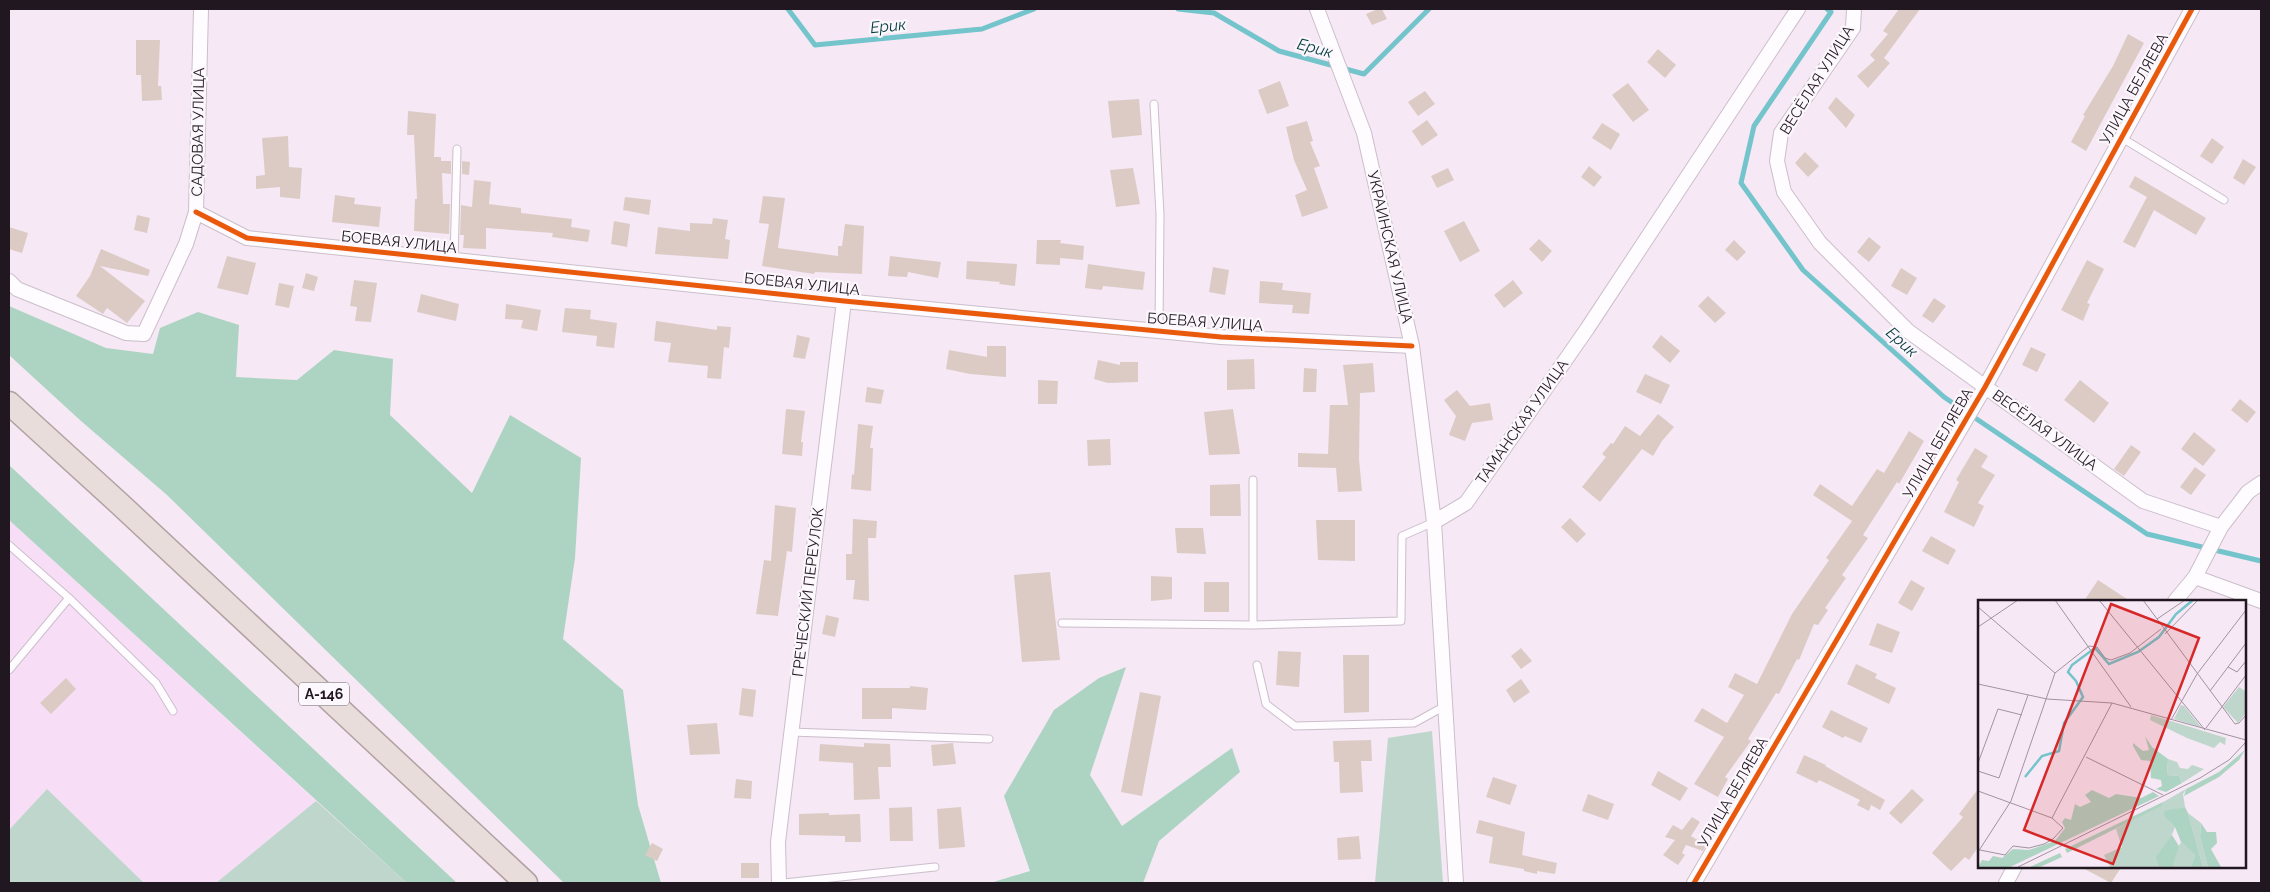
<svg xmlns="http://www.w3.org/2000/svg" width="2270" height="892" font-family="Raleway,sans-serif">
<style>
.built{fill:#f7def6}
.green{fill:#bed6cb}
.forest{fill:#add4c2}
.lines{fill:none;stroke-linecap:round;stroke-linejoin:round}
.stream{stroke:#74c4cc;stroke-width:5}
.building{fill:#dccbc5}
.service-casing{stroke:#cabfca;stroke-width:9}
.minor-casing{stroke:#cabfca;stroke-width:16}
.trunk-casing{stroke:#b3a1a2;stroke-width:25}
.service{stroke:#fefcfe;stroke-width:7}
.minor{stroke:#fefcfe;stroke-width:14}
.trunk{stroke:#e8ddda;stroke-width:22}
.cycleway-casing{stroke:#fcf7fc;stroke-width:8}
.cycleway{stroke:#e8590c;stroke-width:5}
.labels{text-anchor:middle;dominant-baseline:central;stroke-width:4.5;stroke-linejoin:round;paint-order:stroke}
.shield{fill:#fcf7fc;stroke:#635a62;stroke-width:1}
.shield-label{font-size:14px;font-weight:bold;fill:#211720}
.street-label{font-size:15px;fill:#211720;stroke:#fcf7fc}
.water-label{font-size:16px;font-style:italic;fill:#003a3d;stroke:#fcf7fc}
.inset-river{fill:none;stroke:#74c4cc;stroke-width:2.5}
.inset-road{fill:none;stroke:#a194a0;stroke-width:1}
.view{fill:#d62828;fill-opacity:0.15;stroke:#d62828;stroke-width:2.5}
.inset-edge{fill:none;stroke:#211720;stroke-width:2.5}
</style>
<rect width="100%" height="100%" fill="#f6e8f5"/>
<path class="built" d="M9,520L316,801L216,883H144L47,789L9,830Z"/>
<path class="green" d="M1432,731L1443,883H1375L1388,738Z
M47,789L144,883H9V830Z
M316,801L407,883H216Z"/>
<path class="forest" d="M9,306L106,348L153,354L160,328L198,312L239,325L236,377L297,380L334,350L393,359L390,415L472,493L510,415L581,458L575,558L563,639L623,690L638,805L661,883H564L167,495L81,421L9,355Z
M9,465L457,883H407L9,520Z
M1126,667L1090,775L1122,826L1232,748L1240,772L1159,841L1143,883H990L1030,871L1004,796L1054,710L1099,678Z"/>
<g class="lines">
<path class="stream" d="M788,9L815,45L982,29L1034,9
M1178,9L1214,13L1279,51L1364,74L1429,9
M1827,9L1831,12L1754,126L1741,183L1803,270L1944,397L2147,534L2261,561"/>
</g>
<path class="building" d="M1378,9H1382L1387,19L1372,25L1366,14Z
M1899,9H1920L1884,58L1890,63L1868,88L1857,76L1875,60L1870,55L1888,34L1883,31Z
M2128,34L2144,43L2086,151L2071,142L2085,116L2083,115L2113,66Z
M136,40H160L158,86H161L162,100L142,101L141,75H136Z
M1658,49L1676,65L1665,78L1647,62Z
M1280,81L1289,106L1267,114L1258,90Z
M1628,83L1649,110L1633,122L1612,95Z
M1425,91L1435,104L1418,116L1408,102Z
M1836,97L1855,115L1846,128L1828,108Z
M1139,99L1142,135L1112,138L1108,101Z
M408,111L436,114L434,157H441V161H451V174L442,173L443,204H450L449,234L414,231L415,199H417L414,135H407Z
M1427,120L1438,135L1422,146L1412,131Z
M1307,121L1313,141L1310,142L1320,166L1314,168L1328,208L1302,217L1295,195L1307,190L1294,160L1286,127Z
M1602,123L1620,134L1611,150L1592,138Z
M288,136L289,167L302,168L300,199L280,197V187L256,189V176L265,175L262,138Z
M2212,138L2224,147L2212,164L2200,156Z
M1805,152L1819,166L1808,177L1795,163Z
M2243,159L2256,167L2244,185L2233,178Z
M462,161L470,162L469,175L462,174Z
M1589,166L1602,177L1594,187L1581,177Z
M1133,168L1140,204L1116,207L1110,170Z
M1448,168L1454,180L1437,188L1431,176Z
M2135,176L2206,218L2196,235L2154,210L2135,248L2123,242L2147,197L2129,187Z
M474,180L491,182L489,204L521,208V213L572,219L571,227L590,230L588,242L552,237L553,233L486,228V249L463,248L464,235H460L461,205L472,207Z
M335,195L355,198L354,204L381,207L379,227L332,222Z
M763,196L785,198L778,248L838,256V246H842L845,224L864,226L862,274L815,272L814,274L762,266L769,224L759,223Z
M625,197L651,200L649,215L623,210Z
M137,215L150,218L147,233L134,230Z
M713,218L728,220L725,239L730,240L728,259L655,254L658,227L690,231V223L712,224Z
M614,221L630,224L627,247L611,244Z
M1464,221L1480,251L1460,262L1444,231Z
M9,227L28,233L22,253L9,249Z
M1869,237L1881,247L1869,262L1857,252Z
M1539,239L1552,251L1542,262L1529,249Z
M1037,240H1061L1060,243L1084,246L1083,260L1060,258V265L1036,264Z
M1734,240L1746,252L1737,261L1725,250Z
M101,249L150,270L148,276L100,266L145,301L127,323L107,308L103,314L76,296L90,276Z
M227,256L256,263L248,295L217,288Z
M890,256L941,262L938,278L908,272L907,277L888,276Z
M2087,260L2104,269L2087,303L2090,304L2083,321L2061,310Z
M967,261L1017,264L1015,286L999,284L1000,282L966,279Z
M1088,264L1145,272L1143,290L1103,286L1102,290L1085,288Z
M1213,267L1229,270L1225,295L1209,292Z
M1901,268L1917,278L1907,295L1891,286Z
M306,273L318,277L314,291L302,288Z
M354,280L377,283L371,322L355,321L357,307L350,306Z
M1513,280L1523,293L1504,308L1494,295Z
M1260,281L1283,283L1282,290L1311,293L1309,314L1292,313L1293,305L1259,303Z
M279,283L294,286L289,308L275,305Z
M421,294L459,304L456,321L417,312Z
M1708,296L1726,313L1715,323L1698,306Z
M1934,298L1946,306L1933,323L1922,316Z
M506,304L541,310L537,331L521,328L523,320L505,319Z
M565,308L591,310L590,319L617,323L614,348L596,346L597,336L562,332Z
M656,321L717,330V326L731,327L729,348L724,347L721,379L707,378L708,366L668,362L671,343L654,341Z
M797,335L810,338L805,359L793,357Z
M1661,335L1680,351L1670,363L1652,347Z
M987,346H1006V377L970,374L946,369L949,350L987,357Z
M2031,347L2046,354L2037,372L2022,365Z
M1254,359L1255,389L1227,390V360Z
M1098,360L1120,365V362H1138V382L1108,383L1094,379Z
M1373,363L1375,392L1360,393L1359,459L1362,491L1338,492L1336,468L1298,467V453L1328,454L1330,405H1348L1343,365Z
M1304,368L1317,369L1316,392H1303Z
M1645,374L1670,385L1661,404L1636,392Z
M1038,380L1058,381L1057,404H1038Z
M2080,380L2109,403L2094,423L2064,400Z
M867,387L884,390L881,404L865,402Z
M1457,390L1470,406L1490,403L1493,420L1472,423L1465,441L1449,435L1456,416L1444,400Z
M2240,399L2256,412L2247,423L2231,410Z
M786,409L805,411L801,442H803L802,456L782,454Z
M1233,409L1240,454L1209,455L1204,412Z
M1658,414L1674,427L1662,441L1653,456L1642,449L1600,502L1582,487L1606,457L1602,454L1611,443L1613,444L1625,426L1640,436Z
M858,424L873,426L870,448H873L871,491L851,489L852,474L854,475Z
M1909,431L1924,441L1899,484L1897,482L1863,535L1868,538L1842,575L1846,578L1825,608L1828,610L1818,625L1814,624L1799,660L1797,659L1779,694L1776,693L1748,739L1751,741L1725,777L1728,779L1718,797L1694,784L1724,737L1694,721L1702,708L1727,723L1744,695L1728,687L1735,673L1757,684L1792,614L1829,560L1826,558L1852,521L1813,495L1820,484L1852,506L1877,469L1884,473Z
M2194,432L2216,450L2203,466L2181,449Z
M1110,439L1111,465L1088,466L1087,440Z
M2131,445L2141,452L2124,476L2114,469Z
M1975,448L1988,456L1981,467L1995,475L1978,503L1984,506L1974,527L1944,512L1959,482L1956,480Z
M2195,467L2206,475L2191,495L2180,487Z
M1240,484L1241,516H1210V485Z
M775,505L796,508L792,552L787,551L778,616L756,614L764,560L771,561Z
M1570,518L1586,534L1577,543L1561,527Z
M853,519L877,521L876,538H868L869,601L853,599L855,580H846V554H852Z
M1316,520H1355V561L1318,560Z
M1175,528H1203L1206,554L1177,553Z
M1931,536L1956,550L1948,565L1922,551Z
M1050,572L1060,660L1022,662L1014,575Z
M1151,576L1172,577V599L1151,601Z
M1911,580L1925,588L1912,611L1898,603Z
M2098,580L2130,601H2084Z
M1204,582H1229V612H1204Z
M826,615L839,618L835,637L822,634Z
M1877,623L1900,632L1892,653L1869,645Z
M1521,648L1532,661L1521,669L1511,656Z
M1278,651L1301,652L1299,687L1276,685Z
M1343,655H1369V712L1344,713Z
M1856,664L1877,674L1875,678L1896,688L1889,704L1847,684Z
M66,678L76,689L51,714L40,703Z
M1521,679L1530,692L1514,703L1506,690Z
M910,686L928,688L926,710L892,708V719H862V688H910Z
M742,688L756,690L753,717L739,715Z
M1140,692L1161,696L1142,796L1121,792Z
M1831,710L1868,728L1861,743L1845,736L1843,738L1822,727Z
M717,723L720,754L690,755L687,725Z
M1371,740L1372,761H1361L1363,792L1340,793L1339,762H1334L1333,741Z
M864,743L890,744L891,767H878L880,799L854,800L853,763L819,761L820,744L864,747Z
M953,743L956,764L933,766L931,745Z
M1804,755L1826,765L1825,766L1885,800L1880,810L1871,805L1869,811L1857,805L1860,800L1819,780L1817,783L1796,773Z
M1658,771L1688,788L1680,801L1651,785Z
M1493,777L1517,785L1510,805L1486,797Z
M736,779L752,781L751,799L734,798Z
M1979,788V846L1969,860L1965,857L1951,871L1932,853L1963,817L1959,814Z
M1912,789L1924,800L1901,824L1889,813Z
M1588,794L1614,804L1608,820L1582,811Z
M912,807L913,841H890L889,808Z
M961,807L965,847L939,849L937,809Z
M829,813V815L860,814L861,842H845V836L799,835V814Z
M1692,817L1700,822L1691,836L1706,845L1703,851L1686,845L1682,853L1685,855L1678,865L1663,855L1675,840L1665,837L1673,825L1682,830Z
M1479,820L1525,832L1522,855L1557,863L1555,874L1537,871V874L1524,871V869L1489,863L1493,837L1476,833Z
M1359,836L1361,859L1338,860L1337,838Z
M652,843L663,849L657,861L645,855Z
M741,863H759V878H741Z
M2079,866H2122L2111,883Z"/>
<g class="lines">
<defs>
<path id="service" d="M1154,104L1160,214L1159,331
M2122,138L2224,200
M454,260L457,149
M1253,480V625L1401,621L1402,536L1434,522
M9,545L69,598L156,683L173,711
M1062,623L1253,625
M1257,665L1266,704L1295,726L1414,723L1445,706
M9,670L69,598
M791,732L989,739
M784,883L935,867"/>
<path id="minor" d="M1317,9L1364,133L1412,346L1434,522L1456,883
M1854,9L1853,28L1781,133L1777,161L1784,192L1820,243L1908,331L2143,501L2221,527
M196,212L247,238L844,301L1221,337L1412,346
M9,281L17,289L126,333L144,334L186,244L196,212L201,9
M1434,522L1466,503L1587,329L1798,9
M2195,577L2261,601
M2175,601L2195,577L2221,527L2248,492L2261,483
M779,883L778,842L844,301
M1694,883L1985,387L2192,9
M2006,883L2015,866"/>
<path id="trunk" d="M9,403L122,506L526,883"/>
</defs>
<use href="#service" class="service-casing"/>
<use href="#minor" class="minor-casing"/>
<use href="#trunk" class="trunk-casing"/>
<use href="#service" class="service"/>
<use href="#minor" class="minor"/>
<use href="#trunk" class="trunk"/>
<defs>
<path id="cycleway" d="M196,212L247,238L844,301L1221,337L1412,346
M1694,883L1985,387L2192,9"/>
</defs>
<use href="#cycleway" class="cycleway-casing"/>
<use href="#cycleway" class="cycleway"/>
</g>
<g class="labels">
<rect class="shield" x="299" y="682.5" width="50" height="23" rx="4"/>
<g class="shield-label">
<text x="324" y="694">А-146</text>
</g>
<g class="street-label">
<text transform="translate(1817 80) rotate(-58)">ВЕСЁЛАЯ УЛИЦА</text>
<text transform="translate(2134 89) rotate(-61)">УЛИЦА БЕЛЯЕВА</text>
<text transform="translate(198 132) rotate(-89)">САДОВАЯ УЛИЦА</text>
<text transform="translate(399 242) rotate(6)">БОЕВАЯ УЛИЦА</text>
<text transform="translate(1390 247) rotate(77)">УКРАИНСКАЯ УЛИЦА</text>
<text transform="translate(802 284) rotate(6)">БОЕВАЯ УЛИЦА</text>
<text transform="translate(1205 322) rotate(4)">БОЕВАЯ УЛИЦА</text>
<text transform="translate(1522 422) rotate(-55)">ТАМАНСКАЯ УЛИЦА</text>
<text transform="translate(2045 430) rotate(36)">ВЕСЁЛАЯ УЛИЦА</text>
<text transform="translate(1938 443) rotate(-60)">УЛИЦА БЕЛЯЕВА</text>
<text transform="translate(808 592) rotate(-83)">ГРЕЧЕСКИЙ ПЕРЕУЛОК</text>
<text transform="translate(1733 792) rotate(-60)">УЛИЦА БЕЛЯЕВА</text>
</g>
<g class="water-label">
<text transform="translate(888 26) rotate(-6)">Ерик</text>
<text transform="translate(1315 48) rotate(15)">Ерик</text>
<text transform="translate(1902 342) rotate(42)">Ерик</text>
</g>
</g>
<g transform="translate(1978 600)">
<rect width="268" height="268" fill="#f6e8f5"/>
<path d="M261,87L267,91V114L260,123L245,107ZM203,105L206,106L223,127L196,119ZM173,115L248,138L247,145L242,142L236,148L209,138L172,120ZM190,159L199,162L202,168L210,169L214,165L226,169L204,183L201,176L189,175ZM208,189L205,194L207,207L195,210L191,221L197,227L181,267H132L126,255L144,247L138,229ZM210,213L223,223L222,237L230,267H225ZM203,242L217,255L213,267H194V259Z" fill="#bed6cb"/>
<path d="M167,136L174,147L190,159L189,175L201,176L204,183L188,192L178,189L184,186L183,180L173,178L172,161L163,160L155,146V143L165,151L171,150ZM267,150L261,160L241,177L206,196L208,189L241,172ZM114,190L131,198L138,194L163,198L175,192L181,196L32,267H0L4,260L11,261L15,256L24,258L35,249L51,250L77,241L87,228L84,222L87,218L93,220L97,204L102,207L113,202L107,195ZM185,202L183,206L89,253L87,249ZM207,207L210,213L225,267H213L217,255L203,242L197,227L187,217L186,211ZM223,223L229,232H238L239,243L233,249L243,267H230L222,237ZM194,235L201,246L194,267H181L178,257ZM82,253L84,257L62,267H52Z" fill="#add4c2"/>
<path class="inset-river" d="M47,177L64,156L81,151L86,123L105,97L98,81L90,72L94,65L117,48L131,64L160,52L181,37L198,14L215,0"/>
<path class="inset-road" d="M77,0L153,107M121,0L227,130M165,0L257,124L261,123L268,115M0,7L77,73M179,19L207,0M0,27L40,0M187,34L220,0M250,67L259,72L268,61M0,84L69,99L134,103L268,140M232,91L268,43M193,120L219,74L268,10M228,128L268,75M108,157L185,195M0,163L20,109L44,115M0,171L21,178L50,95M0,191L74,218L85,228L75,239L66,244L51,248L35,246L27,255L2,250M74,218L134,103M0,252L33,201L77,73L111,46L119,47L127,58L133,60L152,53L183,29M40,267L222,178L251,160L268,142"/>
<path class="view" d="M133,4L221,38L135,264L46,230Z"/>
<rect width="268" height="268" class="inset-edge"/>
</g>
<rect width="2270" height="892" fill="none" stroke="#211720" stroke-width="20"/>
</svg>
